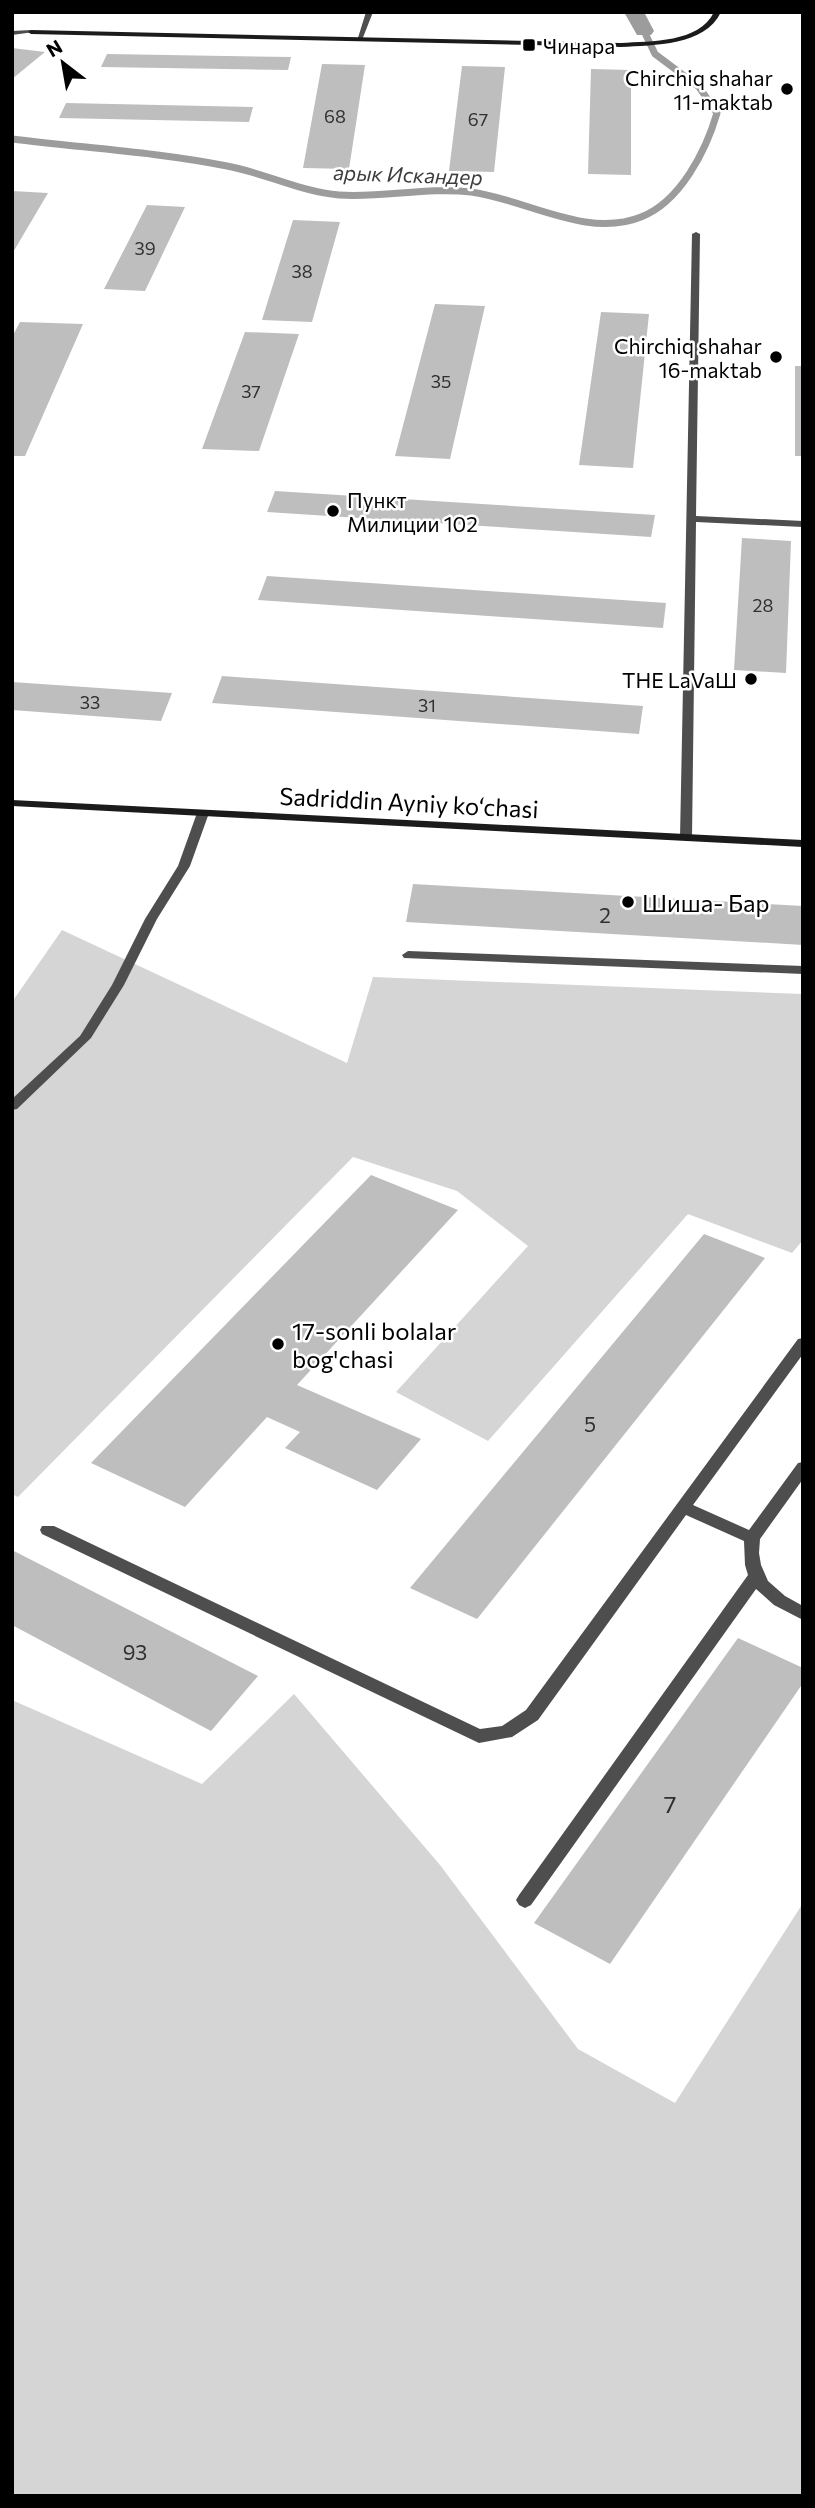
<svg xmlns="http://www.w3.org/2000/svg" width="815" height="2508" font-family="Commissioner,sans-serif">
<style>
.green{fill:#d5d5d5}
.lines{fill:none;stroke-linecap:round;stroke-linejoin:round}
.stream{stroke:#9c9c9c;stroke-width:7}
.canal{fill:#9c9c9c;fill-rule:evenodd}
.building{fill:#bebebe}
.lane{fill:#4e4e4e;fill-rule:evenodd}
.street{fill:#4e4e4e;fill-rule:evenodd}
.secondary{fill:#1b1b1b;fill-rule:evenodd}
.poi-dot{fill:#000;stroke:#fff;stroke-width:2.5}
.labels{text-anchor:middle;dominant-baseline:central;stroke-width:5;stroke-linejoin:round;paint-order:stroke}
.far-number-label{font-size:18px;fill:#303030}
.far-poi-label{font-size:21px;fill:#000;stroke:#fff;text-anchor:end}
.far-water-label{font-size:21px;font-style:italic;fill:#3d3d3d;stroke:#fff}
.number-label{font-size:21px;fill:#303030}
.street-label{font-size:24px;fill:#000;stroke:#fff}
.poi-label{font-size:24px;fill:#000;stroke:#fff;text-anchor:start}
.near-number-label{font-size:24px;fill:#303030}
</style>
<rect width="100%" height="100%" fill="#fff"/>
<path class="green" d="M62,930L347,1063L373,977L803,994V1240L792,1253L688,1214L488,1441L396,1392L528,1246L457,1191L353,1157L18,1497L12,1494V1002Z
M294,1694L440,1865L578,2049L675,2103L803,1903V2496H12V1700L202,1784Z"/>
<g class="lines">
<path class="stream" d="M12,139C84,148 156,152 227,166C265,173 301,192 339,195C383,198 427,187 471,192C525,199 587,239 641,217C680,202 706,151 717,113L699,87L655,54L644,31"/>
<path class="canal" d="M624,12H644L654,31L651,35H637Z"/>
</g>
<path class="building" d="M12,48L45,52L12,79Z
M107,54L291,57L288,70L101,67Z
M322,64L365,65L349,169L303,168Z
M462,66L505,67L494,172L449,171Z
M591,69L631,70V175L588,174Z
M66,103L253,107L249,122L59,118Z
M12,191L48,193L12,254Z
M147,205L185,207L145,291L104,289Z
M293,220L340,222L312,322L262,320Z
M435,304L485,306L450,459L395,456Z
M601,312L649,314L633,468L579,465Z
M20,322L83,324L25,456H12V337Z
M245,332L299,334L259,451L202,449Z
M795,366H803V456H795Z
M275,491L655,515L651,537L267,512Z
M742,538L791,541L786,673L734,670Z
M267,576L666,603L663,628L258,600Z
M222,676L643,706L639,734L212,703Z
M12,682L172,693L161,721L12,710Z
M413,884L803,906V945L406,922Z
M371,1175L458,1210L297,1385L421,1439L377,1490L285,1448L300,1432L267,1417L185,1507L91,1463Z
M704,1234L765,1258L477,1619L410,1588Z
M12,1550L258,1676L211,1731L12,1625Z
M738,1638L803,1668V1683L610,1964L534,1923Z"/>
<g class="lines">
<path class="lane" d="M12,31L31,30L34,32L12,35Z
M696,232L700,234L696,516L803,521V527L696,522L692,838L686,841L680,838L692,234Z
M408,951L803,966V974L404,958L402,955Z
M803,1338V1354L693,1505L749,1530L798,1463L803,1462V1479L760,1539L759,1553L761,1565L768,1581L785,1596L803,1606V1620L774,1605L756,1589L531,1905L525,1908L519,1905L516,1900L519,1895L748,1575L745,1565L744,1541L686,1515L538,1720L512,1737L479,1743L42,1534L40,1530L42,1526H54L480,1729L502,1726L526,1710L798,1339Z"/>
<path class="street" d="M366,12H373L362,40L357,41Z
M203,810L209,813L190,866L157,919L124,985L91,1038L17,1109L12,1110V1099L80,1036L112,985L145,919L178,866L197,813Z"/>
<path class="secondary" d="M714,12H721C705,46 654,45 621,47L31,34L28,32L31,30L621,43C651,41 699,43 714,12Z
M12,800L803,840V847L12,806Z"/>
</g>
<g class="poi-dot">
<rect x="522" y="38" width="14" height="14" rx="3.5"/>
<circle cx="787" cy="89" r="7"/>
<circle cx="776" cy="357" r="7"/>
<circle cx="333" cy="511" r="7"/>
<circle cx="751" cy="679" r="7"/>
<circle cx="628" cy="902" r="7"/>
<circle cx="278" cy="1344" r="7"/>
</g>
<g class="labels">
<g class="far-number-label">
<text x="335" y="116">68</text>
<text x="478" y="119">67</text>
<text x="145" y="248">39</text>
<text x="302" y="271">38</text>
<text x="441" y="381">35</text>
<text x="251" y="391">37</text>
<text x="763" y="605">28</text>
<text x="90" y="702">33</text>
<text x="427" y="705">31</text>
</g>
<g class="far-poi-label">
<text x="543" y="45" text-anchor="start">Чинара</text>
<text x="773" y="77">Chirchiq shahar<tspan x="773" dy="24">11-maktab</tspan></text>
<text x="762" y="345">Chirchiq shahar<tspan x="762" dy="24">16-maktab</tspan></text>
<text x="347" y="499" text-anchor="start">Пункт<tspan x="347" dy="24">Милиции 102</tspan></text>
<text x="737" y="679">THE LaVaШ</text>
</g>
<g class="far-water-label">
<text transform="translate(408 174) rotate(2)">арык Искандер</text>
</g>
<g class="number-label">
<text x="605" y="914">2</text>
<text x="590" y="1423">5</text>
<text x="135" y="1651">93</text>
</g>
<g class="street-label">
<text transform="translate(409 802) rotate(3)">Sadriddin Ayniy ko‘chasi</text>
</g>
<g class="poi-label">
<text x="642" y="902">Шиша- Бар</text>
<text x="292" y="1330">17-sonli bolalar<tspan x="292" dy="28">bog'chasi</tspan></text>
</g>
<g class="near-number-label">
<text x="670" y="1803">7</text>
</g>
</g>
<rect width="815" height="2508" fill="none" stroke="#000000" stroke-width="28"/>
<g transform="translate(63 63) rotate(329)" stroke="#ffffff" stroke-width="5" paint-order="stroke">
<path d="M0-5L12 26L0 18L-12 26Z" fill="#000000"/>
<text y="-10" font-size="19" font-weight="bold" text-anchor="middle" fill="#000000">N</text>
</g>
</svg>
